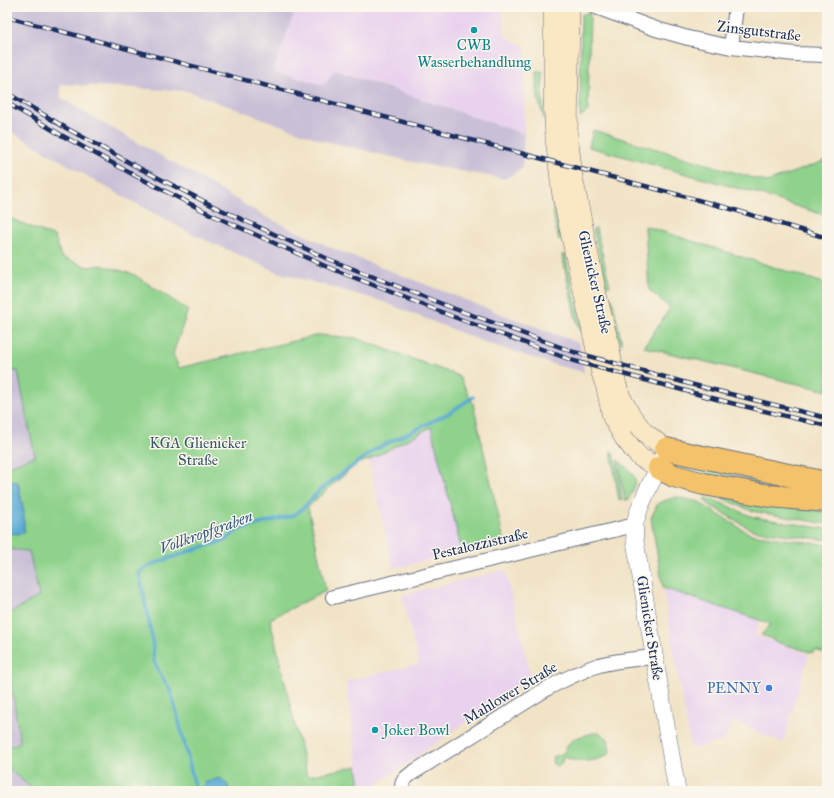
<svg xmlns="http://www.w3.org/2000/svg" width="834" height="798" font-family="'IM FELL Great Primer',serif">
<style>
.built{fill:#e9d2ee}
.industrial{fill:#c9bfd7}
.green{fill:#8ed28b;stroke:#548074}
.water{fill:#58a9d3;stroke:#3a6c98}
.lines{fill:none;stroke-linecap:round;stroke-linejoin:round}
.stream{stroke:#58a9d3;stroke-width:3.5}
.minor-casing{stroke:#666e82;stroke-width:16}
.tertiary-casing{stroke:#666e82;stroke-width:18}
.secondary-casing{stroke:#666e82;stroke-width:20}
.trunk-casing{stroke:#666e82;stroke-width:24}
.minor{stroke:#fff;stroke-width:14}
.tertiary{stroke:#fff;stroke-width:17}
.secondary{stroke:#fae7c3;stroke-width:19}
.trunk{stroke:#f3c26a;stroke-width:22}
.rail-casing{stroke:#1b2f5e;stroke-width:4.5}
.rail{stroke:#fbf7ec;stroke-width:3;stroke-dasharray:9;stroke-linecap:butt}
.culture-dot{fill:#0f9aa8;stroke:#fbf7ec;stroke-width:1.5}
.shop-dot{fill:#3f7fe0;stroke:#fbf7ec;stroke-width:1.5}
.labels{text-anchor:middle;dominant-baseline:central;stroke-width:3;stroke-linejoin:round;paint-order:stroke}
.street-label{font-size:15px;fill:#1b2f5e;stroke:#fbf7ec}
.culture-label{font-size:15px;fill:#0d838f;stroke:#fbf7ec}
.park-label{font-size:15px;fill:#385869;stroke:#fbf7ec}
.shop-label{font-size:15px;fill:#366cbe;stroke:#fbf7ec;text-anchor:end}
.water-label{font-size:16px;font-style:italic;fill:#305a87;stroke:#fbf7ec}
</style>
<rect width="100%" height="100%" fill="#fbf7ec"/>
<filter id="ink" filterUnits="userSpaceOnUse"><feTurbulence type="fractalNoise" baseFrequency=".025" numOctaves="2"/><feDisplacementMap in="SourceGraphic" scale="8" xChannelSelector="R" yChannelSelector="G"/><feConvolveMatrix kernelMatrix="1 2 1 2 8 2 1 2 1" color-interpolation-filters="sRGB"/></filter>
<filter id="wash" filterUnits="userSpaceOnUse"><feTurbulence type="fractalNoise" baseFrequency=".012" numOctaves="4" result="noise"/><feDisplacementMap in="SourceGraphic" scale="16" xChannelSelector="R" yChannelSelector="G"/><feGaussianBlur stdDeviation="0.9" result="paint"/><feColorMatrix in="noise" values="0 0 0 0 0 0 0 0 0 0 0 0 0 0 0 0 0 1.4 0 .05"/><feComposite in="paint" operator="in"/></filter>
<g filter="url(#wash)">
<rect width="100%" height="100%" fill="#f1e3c6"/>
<path class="built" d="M296,7H502L505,36L525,47L524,134L336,70L324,85L272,72Z
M431,427L462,552L393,568L369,460Z
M505,570L531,677L367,791H361L346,681L419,664L402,595Z
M663,588L760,620L755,635L809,654L783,743L733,721L724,741L691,749Z"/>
<path class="industrial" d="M7,7H296L273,72L324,85L335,70L524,134L522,168L505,179L417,163L321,140L187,91L60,84L61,98L108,126L192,173L262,215L334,249L499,313L579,343L584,372L552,364L484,342L381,301L277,272L192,234L104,186L7,129Z
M18,370L35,456L7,467V371Z
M7,549L29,551L39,597L7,615Z
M7,656L20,742L7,748Z
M9,769L35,791H7V772Z"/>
<path class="green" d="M590,12L588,111L580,117L581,15Z
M537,71L543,73L542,94L545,121L538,99L537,90Z
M593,130L767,182L827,160V216L755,193L589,147Z
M552,189L559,225L562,239L559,240C554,223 552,207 552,189Z
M7,217L55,237L61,257L88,267L101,265L133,274L188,310L173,354L179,368L319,335L356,338L459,376L473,403L504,541L462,552L431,427L369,460L358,463L320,496L308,507L326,591L270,619L307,776L357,766L361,791H35L10,770L7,772V748L20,742L7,656V615L39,596L29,551L7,549V467L35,456L26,414L18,371H7Z
M645,226L827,284V391L644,347L670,308L649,290Z
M596,228L610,286H606L593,229Z
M565,254L583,333L579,328L575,316L562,255Z
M612,298L622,344L619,341L608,299Z
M611,450C619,461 620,486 622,500L619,501Z
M618,460C625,467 638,474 635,485C634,490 630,495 628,500H625Z
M684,463L827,496L681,471Z
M717,496L827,512V524L752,511Z
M676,497L700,502L703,505L750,534L827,545V654L815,650L813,653L773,641V639L761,635L771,624L663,588L651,518L658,503Z
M705,498L714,500L753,517L827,529V540L752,530L708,504L704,499Z
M593,733H600L608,739L610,753C600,762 576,764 565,757L563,758L561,764L558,766L553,764L552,759L554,756L560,755L564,752L570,742L576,738Z"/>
<path class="water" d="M7,481L18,482L24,512V533L16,534L7,532Z
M220,778L229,786L227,791H201L204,783Z"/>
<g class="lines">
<path class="stream" d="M196,791L177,714L170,690L160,674L154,661L152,637L139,572L153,564L193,550L226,540L238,530L294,515L303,508L321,489L376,449L449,413L473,397"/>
</g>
</g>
<g filter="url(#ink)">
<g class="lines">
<defs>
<path id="minor" d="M596,7L656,29L688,38L731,47L795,54L827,55
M731,47L736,7
M333,597L635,525
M404,791C398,781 409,775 417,770L548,688C565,679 581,671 599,665C617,660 636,659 654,657"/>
<path id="tertiary" d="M663,456C656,476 644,493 638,513C637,517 635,521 635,525C634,530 635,536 635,541L677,791"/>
<path id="secondary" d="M553,7V98L555,139L562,196L601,373L606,388L612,417L624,438L635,452L641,458L659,468
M570,7L568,134L573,177L597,295L608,339L617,386L621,397L631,415L644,432L666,449"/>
<path id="trunk" d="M666,449L688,454L827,483
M659,468L674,476L704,484L770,496L827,501"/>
</defs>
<use href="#minor" class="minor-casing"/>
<use href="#tertiary" class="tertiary-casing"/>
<use href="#secondary" class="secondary-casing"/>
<use href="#trunk" class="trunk-casing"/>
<use href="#minor" class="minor"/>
<use href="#tertiary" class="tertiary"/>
<use href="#secondary" class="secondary"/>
<use href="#trunk" class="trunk"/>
<defs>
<path id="rail" d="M7,17L143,53L728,208L827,238
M7,93L66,128L141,169L213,206L328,259L455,309L574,352L690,384L827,418
M7,103L63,136L136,176L210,214L325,266L454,317L574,361L731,403L827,426"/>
</defs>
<use href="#rail" class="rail-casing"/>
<use href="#rail" class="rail"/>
</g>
</g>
<g class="culture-dot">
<circle cx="474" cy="30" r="4"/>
<circle cx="375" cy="730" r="4"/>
</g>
<circle class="shop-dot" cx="769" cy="688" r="4"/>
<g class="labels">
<g class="street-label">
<text transform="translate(759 31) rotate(7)">Zinsgutstraße</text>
<text transform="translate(595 282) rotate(77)">Glienicker Straße</text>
<text transform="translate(480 544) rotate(-13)">Pestalozzistraße</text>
<text transform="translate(650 628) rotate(81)">Glienicker Straße</text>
<text transform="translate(510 693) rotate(-31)">Mahlower Straße</text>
</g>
<g class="culture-label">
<text x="474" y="45">CWB<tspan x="474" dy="17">Wasserbehandlung</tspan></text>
<text x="383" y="730" text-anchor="start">Joker Bowl</text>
</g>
<g class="park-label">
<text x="198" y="443">KGA Glienicker<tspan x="198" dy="17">Straße</tspan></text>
</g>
<g class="shop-label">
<text x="761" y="688">PENNY</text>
</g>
<g class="water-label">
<text transform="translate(206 532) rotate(-20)">Vollkropfgraben</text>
</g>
</g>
<rect width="834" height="798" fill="none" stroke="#fbf7ec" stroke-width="24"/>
</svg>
